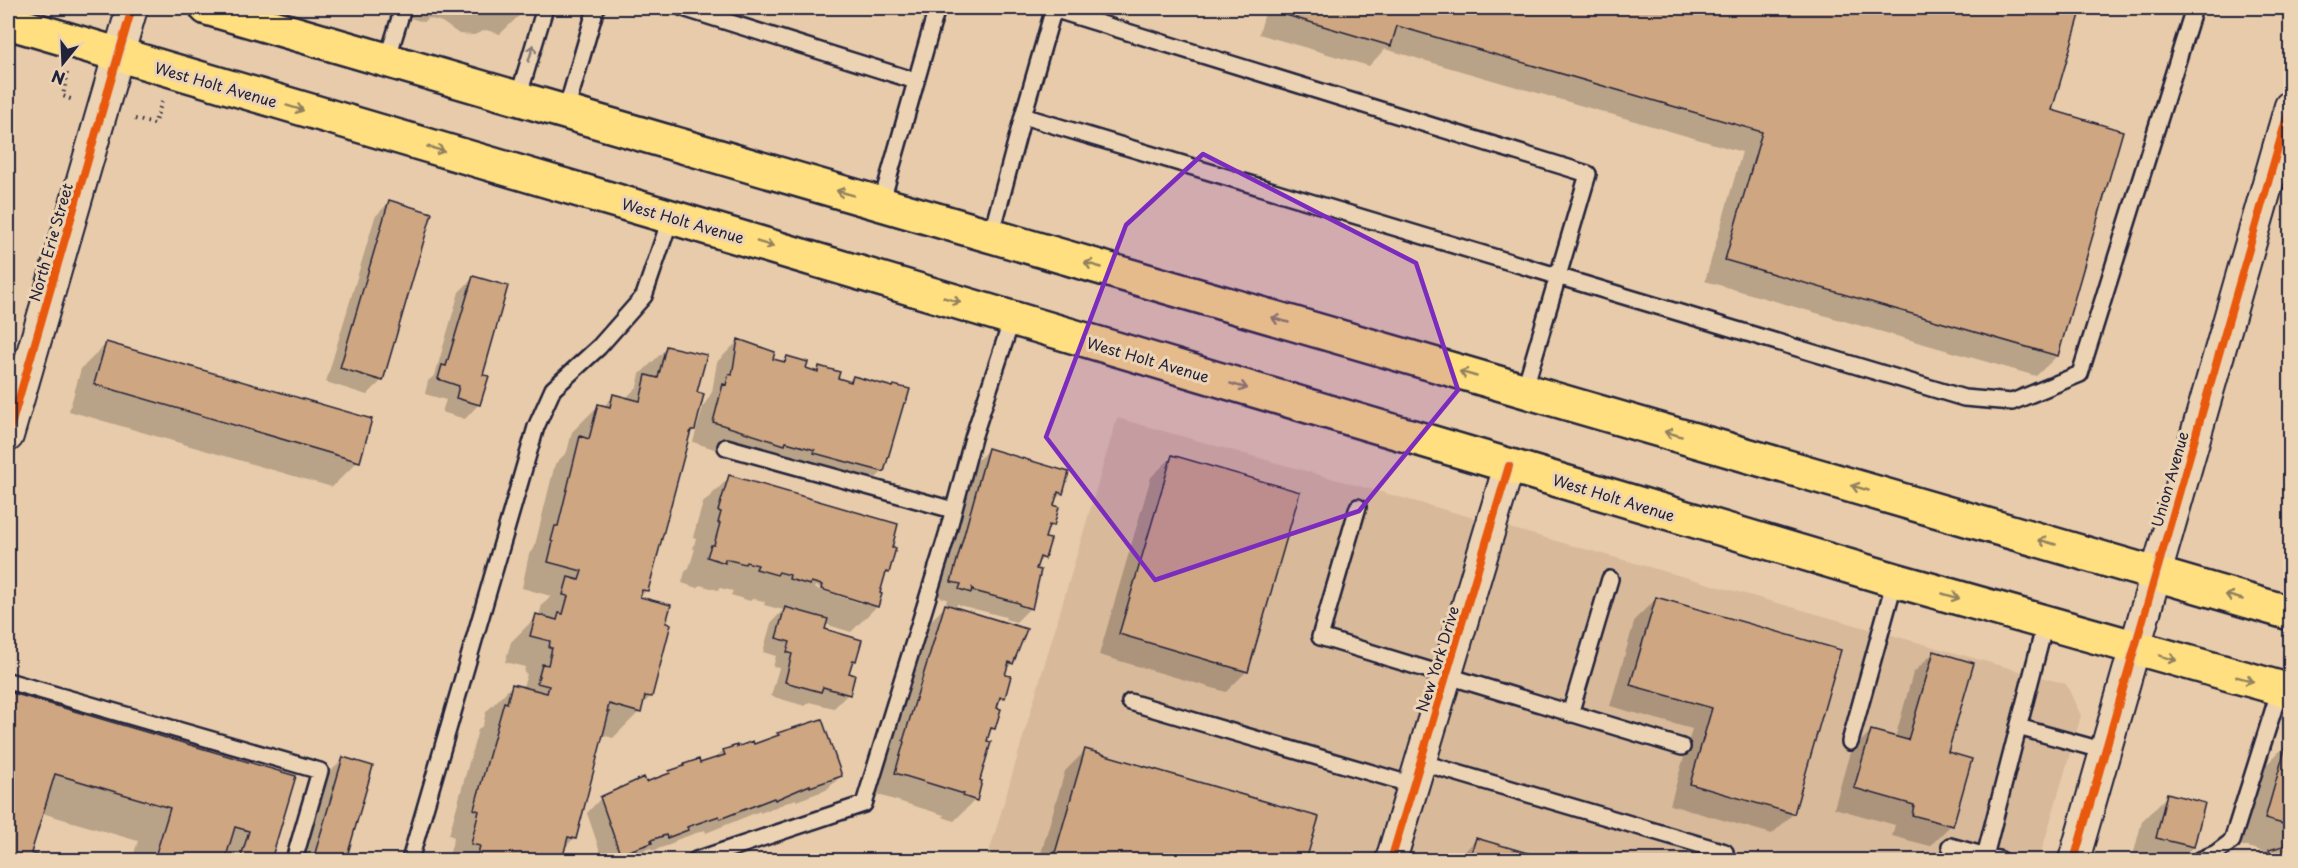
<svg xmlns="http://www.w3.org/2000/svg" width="2298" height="868" font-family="'Playpen Sans',sans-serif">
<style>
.built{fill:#d8ba9a}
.shadow{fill:#0003;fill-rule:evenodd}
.building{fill:#cea681;stroke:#22223b;stroke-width:1.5}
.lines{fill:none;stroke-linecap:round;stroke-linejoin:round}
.service-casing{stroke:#22223b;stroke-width:20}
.minor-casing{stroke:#22223b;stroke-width:34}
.primary-casing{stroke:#22223b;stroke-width:38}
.path{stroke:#22223b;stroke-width:4;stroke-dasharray:1.5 4.5;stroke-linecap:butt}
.service{stroke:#ecd3b4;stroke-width:15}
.minor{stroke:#ecd3b4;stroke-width:30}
.primary{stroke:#ffdf80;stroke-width:33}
.cycleway-casing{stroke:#ecd3b4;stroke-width:11}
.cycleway{stroke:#e8590c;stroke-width:8}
.oneway{stroke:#877a78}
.oneway2{stroke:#90805e}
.marked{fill:#7b2cbf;fill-opacity:0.2;stroke:#7b2cbf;stroke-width:4.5;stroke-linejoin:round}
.labels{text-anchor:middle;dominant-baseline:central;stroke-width:6;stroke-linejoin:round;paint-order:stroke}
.street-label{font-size:15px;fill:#22223b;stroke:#ecd3b4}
</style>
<rect width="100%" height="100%" fill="#e7cbaa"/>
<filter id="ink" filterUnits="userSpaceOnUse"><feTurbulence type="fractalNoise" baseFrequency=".0167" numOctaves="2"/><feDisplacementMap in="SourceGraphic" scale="12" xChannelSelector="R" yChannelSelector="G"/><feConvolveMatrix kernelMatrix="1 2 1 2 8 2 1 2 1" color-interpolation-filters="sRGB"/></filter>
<g filter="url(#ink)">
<path class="built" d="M1117,418L2066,684L2081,716L2039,860H987Z"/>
<path class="shadow" d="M334,8H371L365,13L356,10L352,14Z
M410,8H527L500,34L486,30L474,35L459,34L442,22L428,18L424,22L407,17Z
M1246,8H2080L2050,111L2057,356L2036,376L1705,281L1742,152L1385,49L1369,66L1259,34L1265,13Z
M389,202L382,380L367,395L326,382L375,217Z
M473,278L481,376L479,404L465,419L442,412L446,400L425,394L428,381L435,375L459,292Z
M738,341L771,360L782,363L788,358L805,370L815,372L820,368L837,379L848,382L853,377L892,388L902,405L883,471L862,492L794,474V470L763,465L693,442L703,407L712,392L717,362Z
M107,343L358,461L332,487L69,411L81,369Z
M667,348L695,393L694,430L688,436L647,590L639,598L650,697L641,706L639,712L613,738L602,735L574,838L564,849L561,860H448L454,837L449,835L478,730L483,725L486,712L512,686L520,688L524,684L527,674L524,673L525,667L505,662L511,642L537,616H539L542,605L551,596L522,588L529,554L534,549L555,464L567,452L572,432L599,405L603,407L614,396L625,399L637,387L640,374Z
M988,450L1062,493L1054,501L1052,525L1045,532L1043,558L1036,565L1030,608L1016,622L1005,619L1006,617L959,605V603L953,608L1012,663L1005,670L1004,697L996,705L993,728L987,735L975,800L954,821L943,817L944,815L875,794L924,627L948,604L946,603L947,599L937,596L974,464Z
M1172,457L1247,671L1226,692L1099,655L1151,477Z
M730,477L891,549L888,572L883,577L877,606L851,632L825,624L823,630L860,641L855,661L850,665L848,674V694L834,708L809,702L805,706L771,696L779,668L773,667L776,656L763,652L771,623L783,610L764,605L765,602L753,598L750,601L731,595L733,591L720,588L718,590L700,585L697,588L682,583L685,572L689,568L695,549H693L696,538L693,537L703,503ZM815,586L860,600V603L814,588Z
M1656,599L1793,814L1772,834L1670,805L1692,729L1610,706L1635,619Z
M1934,652L1947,753L1951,825L1930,846L1892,836L1895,825L1834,808L1850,752L1871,731L1895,738L1913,673Z
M10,693L294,777L269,860H132L138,841L42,813L29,854L50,860H8V696Z
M752,743L753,746L841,776L826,790L796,801V799L760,813V811L706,833L705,830L676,840L672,844L652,851L651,848L641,852L636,857L624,860H603L587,813L601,798L666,776L684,765H700L715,760L723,751Z
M2287,744L2290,745V860H2254L2265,857L2269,853L2240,845L2261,770Z
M1086,750L1317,818L1305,860H1039L1065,771Z
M343,759L371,767L344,860H290L310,792Z
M2168,795L2193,847L2179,860H2132L2142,821Z
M1476,840L1546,860H1456Z"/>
<path class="building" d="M1281,8H2082L2052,110L2123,131L2058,356L1725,260L1762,132L1397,26L1391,46L1279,13Z
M389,200L432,213L383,381L340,368Z
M473,276L508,286L483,375L489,376L480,405L456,398L459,386L438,379L442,365L446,366Z
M738,339L775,352L773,359L785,362L787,356L808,362L806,368L818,372L819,366L840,372L838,378L851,382L853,376L893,387L894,385L910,389L906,403H904L884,472L814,453L815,450L786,442L785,445L713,422L723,384L726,385L729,374L732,375Z
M106,342L372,419L360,462L94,384Z
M666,346L707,355L697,392L704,394L695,430H691L648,591L642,590L640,597L671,605L666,623L671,624L652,697L645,696L641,713L609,704L607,712H609L576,839L568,837L562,860H476L480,846L471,844L479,811L474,809L504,702L507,703L512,684L547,693L549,686L537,683L542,664L548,665L552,648H549L550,641L530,636L536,614L557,620L559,613L563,614L568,596L563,595L568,577L579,580L582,571L548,562L553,542L551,541L555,526H558L580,436L589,439L598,404L610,407L613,394L640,401L646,375L658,378Z
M988,448L1069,472L1063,494L1058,492L1054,505L1059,507L1054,526L1049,525L1045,538L1051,539L1045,559L1040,557L1036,569L1041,570L1032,609L1019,605V603L974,591L972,588L971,593L959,589L961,584L951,582Z
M1172,455L1300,492L1248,672L1119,634Z
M729,475L898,524L892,548H896L889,573L886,572L880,593L882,594L878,607L821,589L822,585L811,582L810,585L789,579L790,575L779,572L777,575L756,569L758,565L746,562L745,564L725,559V563L707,557L711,545H714L720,523H718L721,512L718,511Z
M1656,597L1841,650L1794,814L1690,784L1712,708L1630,685Z
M945,604L1027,629L1013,664L1009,662L1005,675L1011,676L1005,698L1000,697L997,708L1001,709L995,729L991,728L987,741L991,742L980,780L982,781L977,801L963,796L964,794L895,773L904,742L903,741Z
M785,607L828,619L825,629L862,640L856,661L853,660L849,673L855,675L850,695L823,687L821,692L785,682L792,654L787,652L790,642L776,638Z
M1934,651L1974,663L1948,752L1972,759L1953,826L1912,815L1914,805L1854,788L1871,730L1908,740Z
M9,692L296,776L271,860H240L249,831L235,827L225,860H154L170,808L55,774L31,853L56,860H8V698Z
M822,719L842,776L810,787V785L775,800L774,798L720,819L719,816L687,827L688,830L667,838L666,835L651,840L652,843L620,854L600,797L644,777L646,782L670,773L669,771L684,766V764L699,759L700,763L725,755L723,750L737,745V747L753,741L754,744L779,735L777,733Z
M2287,742L2290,743V826L2265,819Z
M1085,749L1319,817L1306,860H1053Z
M343,757L373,766L346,860H313Z
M2167,793L2205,803L2194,847L2156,838Z
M1476,838L1552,860H1469Z
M2290,844V860H2249L2270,854L2269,850Z"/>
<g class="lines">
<defs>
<path id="service" d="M683,8L916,81
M1054,8L1023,116L1964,398L2012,402L2080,374L2194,8
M1053,9L1588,174L1524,391
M387,60L403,8
M570,97L596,8
M518,98L545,8
M881,204L937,8
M991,236L1023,116
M726,447L953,510
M1358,507L1320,637L1682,747
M8,681L320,771L294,860
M1130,702L1413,785
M1570,714L1610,579
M2018,727L2105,751
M1850,742L1895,580
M1420,762L1725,852
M1950,846L2001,860
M1985,856L2045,624
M410,860L536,427L553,389L599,347L644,296L671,217
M696,860L864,804L947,535L973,438L1012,319
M2200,860L2216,853L2232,841L2280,689"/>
<path id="minor" d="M8,436L132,8
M1391,860L1509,466
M2074,860L2290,106"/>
<path id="primary" d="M207,8L2290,613
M8,22L671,217L1895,580L2290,691"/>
</defs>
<use href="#service" class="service-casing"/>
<use href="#minor" class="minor-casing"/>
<use href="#primary" class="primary-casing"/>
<path class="path" d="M67,73L63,96L73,100
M135,119L154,124L162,102"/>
<use href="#service" class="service"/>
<use href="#minor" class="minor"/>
<use href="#primary" class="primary"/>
<defs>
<path id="cycleway" d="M8,436L132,8
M1391,860L1509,466
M2074,860L2290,106"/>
</defs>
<use href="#cycleway" class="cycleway-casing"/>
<use href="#cycleway" class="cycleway"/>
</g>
<defs><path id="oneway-shaft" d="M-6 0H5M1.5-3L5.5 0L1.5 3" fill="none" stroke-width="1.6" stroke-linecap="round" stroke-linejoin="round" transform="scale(1.5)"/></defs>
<use class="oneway" href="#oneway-shaft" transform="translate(531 53) rotate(-73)"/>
<g class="oneway2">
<use href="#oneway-shaft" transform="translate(295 108) rotate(17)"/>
<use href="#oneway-shaft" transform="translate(436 149) rotate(16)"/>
<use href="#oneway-shaft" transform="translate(845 193) rotate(-164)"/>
<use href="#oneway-shaft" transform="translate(765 244) rotate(17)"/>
<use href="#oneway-shaft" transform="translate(1093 265) rotate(-164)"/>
<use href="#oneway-shaft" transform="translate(952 300) rotate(17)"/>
<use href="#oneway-shaft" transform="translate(1280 320) rotate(-164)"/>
<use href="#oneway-shaft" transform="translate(1468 374) rotate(-164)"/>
<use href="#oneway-shaft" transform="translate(1239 386) rotate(16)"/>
<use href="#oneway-shaft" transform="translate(1673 434) rotate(-164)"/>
<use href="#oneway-shaft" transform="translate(1860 488) rotate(-164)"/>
<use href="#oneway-shaft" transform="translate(2047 542) rotate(-164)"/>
<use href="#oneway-shaft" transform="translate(1951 596) rotate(16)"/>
<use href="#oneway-shaft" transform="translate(2234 597) rotate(-164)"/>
<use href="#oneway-shaft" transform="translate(2168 658) rotate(16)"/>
<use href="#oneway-shaft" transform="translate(2245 679) rotate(15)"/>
</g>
</g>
<path class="marked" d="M1203,154L1416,263L1458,390L1359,511L1155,580L1046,437L1126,225Z"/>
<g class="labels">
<g class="street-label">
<text transform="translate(216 84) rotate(16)">West Holt Avenue</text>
<text transform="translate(683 220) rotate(16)">West Holt Avenue</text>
<text transform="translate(50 242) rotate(-74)">North Erie Street</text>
<text transform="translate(1148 359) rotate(16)">West Holt Avenue</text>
<text transform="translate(2169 479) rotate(-74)">Union Avenue</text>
<text transform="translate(1614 497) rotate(17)">West Holt Avenue</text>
<text transform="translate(1437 659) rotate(-73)">New York Drive</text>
</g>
</g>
<rect width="2298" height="868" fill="none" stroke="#ecd3b4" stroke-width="30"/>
<rect x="15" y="15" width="2268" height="838" fill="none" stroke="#22223b" stroke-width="2" filter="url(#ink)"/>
<g transform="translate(63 63) rotate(198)" stroke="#ecd3b4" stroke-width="4.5" paint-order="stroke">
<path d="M0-4.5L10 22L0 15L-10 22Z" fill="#22223b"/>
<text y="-9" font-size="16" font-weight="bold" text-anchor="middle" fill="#22223b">N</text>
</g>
</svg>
